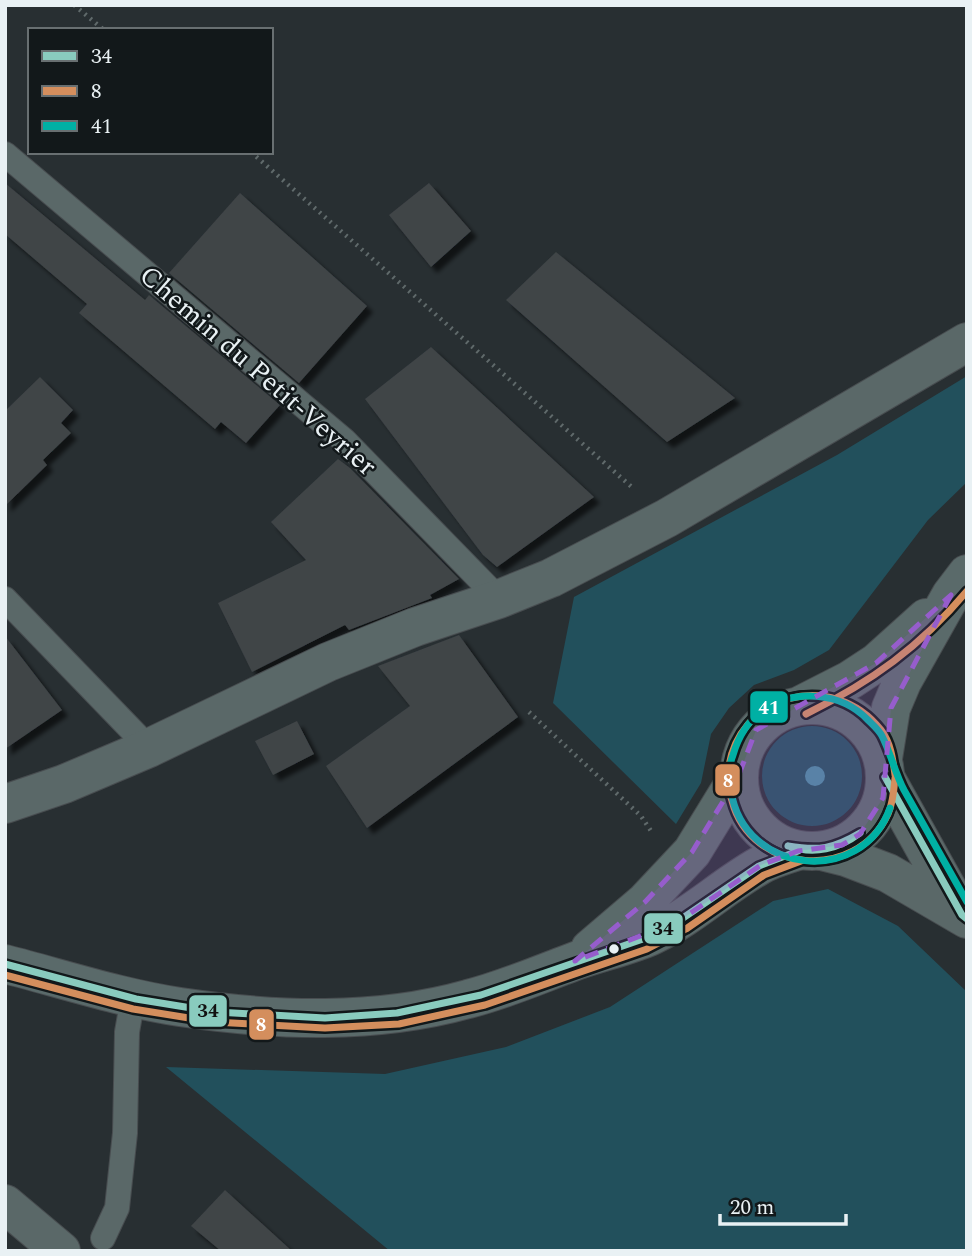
<svg xmlns="http://www.w3.org/2000/svg" width="972" height="1256" font-family="Spectral,serif">
<style>
.green{fill:#22505c}
.building{fill:#3f4447;filter:url(#shadow)}
.lines{fill:none;stroke-linecap:round;stroke-linejoin:round}
.service-casing{stroke:#484d50;stroke-width:26}
.minor-casing{stroke:#484d50;stroke-width:40}
.tertiary-casing{stroke:#484d50;stroke-width:40}
.secondary-casing{stroke:#484d50;stroke-width:40}
.path{stroke:#606a6b;stroke-width:4.5;stroke-dasharray:2 5;stroke-linecap:butt}
.service{stroke:#5a6868;stroke-width:24}
.minor{stroke:#5a6868;stroke-width:38}
.tertiary{stroke:#5a6868;stroke-width:38}
.secondary{stroke:#5a6a6a;stroke-width:38}
.bus-1-casing{stroke:#12181a;stroke-width:12}
.bus-2-casing{stroke:#12181a;stroke-width:12}
.bus-3-casing{stroke:#12181a;stroke-width:12}
.bus-1{stroke:#89cbbe;stroke-width:7}
.bus-2{stroke:#d48e5d;stroke-width:7}
.bus-3{stroke:#00b0a4;stroke-width:7}
.tree{fill:#4a8b9e}
.marked{fill:#965dcc;fill-opacity:0.2;stroke:#965dcc;stroke-width:5;stroke-dasharray:14 9;stroke-linejoin:round}
.bus-dot{fill:#e9f1f4;stroke:#12181a;stroke-width:2.5}
.labels{text-anchor:middle;dominant-baseline:central;stroke-width:5;stroke-linejoin:round;paint-order:stroke}
.street-label{font-size:28px;fill:#e9f1f4;stroke:#12181a}
.line-badge{stroke:#12181a;stroke-width:2.5}
.badge-label{font-size:19px;text-anchor:middle;font-weight:bold;fill:#fff}
.pale-badge-label{font-size:19px;text-anchor:middle;font-weight:bold;fill:#111}
</style>
<defs>
<filter id="shadow"><feDropShadow dx="6" dy="6" stdDeviation="2" flood-color="#0009"/></filter>
</defs>
<rect width="100%" height="100%" fill="#282f32"/>
<path class="green" d="M967,376V482L928,520L829,650L794,670L754,685L729,708L711,734L701,783L676,824L553,703L574,597L837,455Z
M762 776a50 50 0 1 1 100 0a50 50 0 1 1-100 0Z
M828,889L898,926L967,992V1251H390L166,1067L385,1074L506,1047L610,1007L773,901Z"/>
<path class="building" d="M5,183L145,300L149,295L280,405L246,443L221,422L215,429L79,313L87,304L5,234Z
M429,183L471,231L431,267L389,215Z
M240,193L367,306L299,383L169,273Z
M556,252L735,398L667,442L506,300Z
M431,347L594,497L497,567L483,555L365,399Z
M40,377L73,410L61,423L71,433L43,460L47,465L5,506V411Z
M338,459L350,468L459,579L430,595L432,598L349,630L345,625L252,672L218,603L306,560L271,522Z
M459,635L518,717L367,828L326,766L410,706L378,666Z
M5,636L62,710L5,749Z
M297,721L314,754L273,775L255,741Z
M225,1190L292,1251H221L191,1226Z"/>
<g class="lines">
<defs>
<path id="service" d="M5,154L345,441L499,599
M5,599L149,748
M103,1238L117,1208L125,1133L127,1032L133,998"/>
<path id="minor" d="M5,804L64,784L149,748L328,662L415,627L499,599L551,578L667,518L967,342
M5,1204L61,1251"/>
<path id="tertiary" d="M885,777L962,915
M822,851L846,857L888,873L967,919"/>
<path id="secondary" d="M739 778a73 73 0 1 1 146 0a73 73 0 1 1-146 0Z
M801,705L850,680L876,663L926,618
M883,758L891,708L902,682L951,595L967,574
M590,949L645,902L692,852L738,777
M5,964C63,979 121,998 180,1007C275,1021 375,1025 468,999C504,990 538,975 573,962C599,952 627,947 653,935C691,917 722,887 759,866C771,859 785,855 798,851"/>
</defs>
<use href="#service" class="service-casing"/>
<use href="#minor" class="minor-casing"/>
<use href="#tertiary" class="tertiary-casing"/>
<use href="#secondary" class="secondary-casing"/>
<path class="path" d="M74,5L104,30
M251,152L634,489
M529,712L641,816L653,834"/>
<use href="#service" class="service"/>
<use href="#minor" class="minor"/>
<use href="#tertiary" class="tertiary"/>
<use href="#secondary" class="secondary"/>
<defs>
<path id="bus-1" d="M885,777L962,915L967,919
M788,846C819,851 833,849 860,833
M788,846C814,855 839,849 860,833
M5,964L136,999L216,1012L325,1018L397,1013L481,995L643,939L680,920L759,866L798,851"/>
<path id="bus-2" d="M806,714C871,682 920,647 967,591
M895,775C893,760 891,743 881,730C833,668 734,694 728,774C727,783 729,792 732,801C751,873 856,883 888,814C893,803 894,790 895,778
M5,975L133,1009L214,1022L325,1028L399,1024L485,1005L647,949L686,929L764,875L801,861"/>
<path id="bus-3" d="M890,808C862,887 744,875 731,791C729,777 728,768 733,755C738,738 747,722 762,711C794,688 841,692 868,720C873,725 879,730 882,736C891,754 895,773 904,790C925,827 946,865 967,902"/>
</defs>
<use href="#bus-1" class="bus-1-casing"/>
<use href="#bus-2" class="bus-2-casing"/>
<use href="#bus-3" class="bus-3-casing"/>
<use href="#bus-1" class="bus-1"/>
<use href="#bus-2" class="bus-2"/>
<use href="#bus-3" class="bus-3"/>
</g>
<circle class="tree" cx="815" cy="776" r="10"/>
<path class="marked" d="M951,595L891,708L883,798L860,834L842,845L798,851L761,865L679,921L575,961L645,902L692,852L738,777L756,730L876,663Z"/>
<circle class="bus-dot" cx="614" cy="949" r="6"/>
<g class="labels">
<g class="street-label">
<text transform="translate(258 371) rotate(41)">Chemin du Petit-Veyrier</text>
</g>
</g>
<g class="line-badge">
<rect x="749" y="690" width="40" height="34" rx="7" fill="#00b0a4"/>
<rect x="714" y="763" width="27" height="34" rx="7" fill="#d48e5d"/>
<rect x="643" y="912" width="41" height="33" rx="7" fill="#89cbbe"/>
<rect x="188" y="994" width="40" height="34" rx="7" fill="#89cbbe"/>
<rect x="248" y="1008" width="27" height="33" rx="7" fill="#d48e5d"/>
</g>
<g class="badge-label">
<text x="769" y="714">41</text>
<text x="728" y="787">8</text>
<text x="261" y="1031">8</text>
</g>
<g class="pale-badge-label">
<text x="663" y="935">34</text>
<text x="208" y="1017">34</text>
</g>
<rect width="972" height="1256" fill="none" stroke="#e9f1f4" stroke-width="14"/>
<rect x="28" y="28" width="245" height="126" fill="#12181a" stroke="#686f71" stroke-width="2"/>
<rect x="42" y="51" width="35" height="10" fill="#89cbbe" stroke="#686f71" stroke-width="2"/>
<text x="91" y="63" font-size="21" fill="#e9f1f4">34</text>
<rect x="42" y="86" width="35" height="10" fill="#d48e5d" stroke="#686f71" stroke-width="2"/>
<text x="91" y="98" font-size="21" fill="#e9f1f4">8</text>
<rect x="42" y="121" width="35" height="10" fill="#00b0a4" stroke="#686f71" stroke-width="2"/>
<text x="91" y="133" font-size="21" fill="#e9f1f4">41</text>
<path d="M720 1214v10h126v-10" fill="none" stroke="#e9f1f4" stroke-width="3.5"/>
<text x="730" y="1214" font-size="21" fill="#e9f1f4" stroke="#12181a" stroke-width="5" paint-order="stroke">20 m</text>
</svg>
